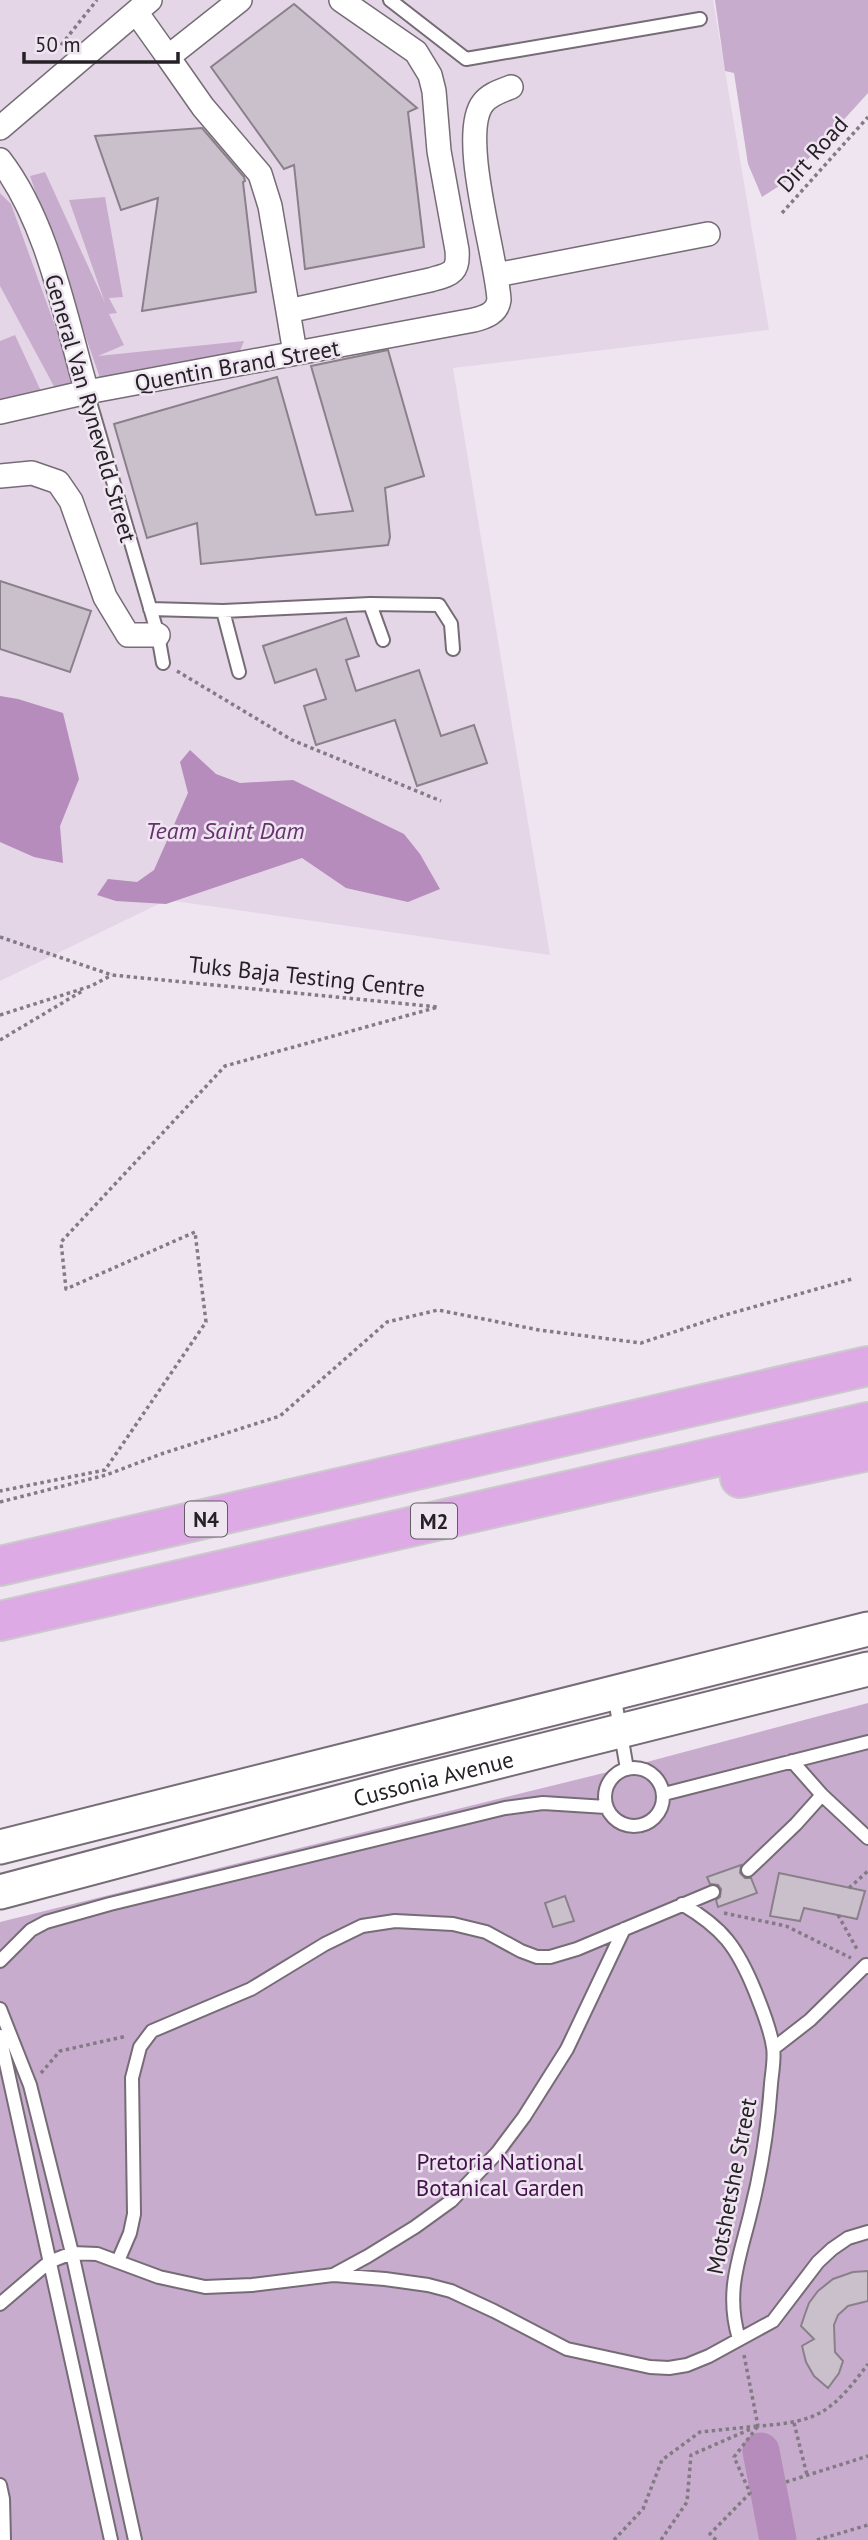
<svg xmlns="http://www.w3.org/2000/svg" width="868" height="2540" font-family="'PT Sans',sans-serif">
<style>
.built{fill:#e5d6e7}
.green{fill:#c8accd}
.water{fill:#b58cbb}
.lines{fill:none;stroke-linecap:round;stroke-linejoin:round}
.river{stroke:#b58cbb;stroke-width:37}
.building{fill:#c9c0cb;stroke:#89808a;stroke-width:2}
.lane-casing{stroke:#756c76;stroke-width:16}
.street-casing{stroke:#756c76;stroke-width:26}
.secondary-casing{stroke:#756c76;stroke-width:37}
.highway-casing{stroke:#cbcacb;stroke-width:42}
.path{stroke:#827b84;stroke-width:3.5;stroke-dasharray:3.5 3.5;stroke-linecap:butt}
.lane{stroke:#fff;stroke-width:12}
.street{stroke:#fff;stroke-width:23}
.secondary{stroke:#fff;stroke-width:33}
.highway{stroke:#ddaae5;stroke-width:38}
.labels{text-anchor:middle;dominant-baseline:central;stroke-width:5;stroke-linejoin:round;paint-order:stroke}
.shield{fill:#efe5f1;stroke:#625c63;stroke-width:2}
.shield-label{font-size:21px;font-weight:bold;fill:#252126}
.street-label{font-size:23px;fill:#252126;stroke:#efe5f1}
.park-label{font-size:23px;fill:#44114c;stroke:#efe5f1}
.water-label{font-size:24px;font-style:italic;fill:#66326e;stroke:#efe5f1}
</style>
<rect width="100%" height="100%" fill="#efe5f1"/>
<path class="built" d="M0,0H713L769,330L453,368L550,955L167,900L0,981Z"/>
<path class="green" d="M715,0H868V93L790,179L762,197L748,164L734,73L725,71Z
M45,172L105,303L69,200L105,197L123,297L109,298L117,313L109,314L124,345L98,356L244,341L238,356L100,378L30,176Z
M0,193L11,204L76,384L57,392L0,286Z
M15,335L41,391L0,399V341Z
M868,1703V2540H0V1922L628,1767Z"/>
<path class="water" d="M0,696L18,699L63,713L79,779L60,826L63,863L34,857L0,842Z
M190,750L216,774L240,783L293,780L404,834L420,854L440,889L408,902L346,888L302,858L166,904L116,901L97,895L108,879L137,882L154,870L188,793L180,762Z"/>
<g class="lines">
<path class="river" d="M761,2451L778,2540"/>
</g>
<path class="building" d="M294,4L417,108L408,112L424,247L305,269L294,165L284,169L211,67Z
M202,128L244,177L245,181L243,182L256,292L142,311L158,198L121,210L95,136Z
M388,350L424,476L385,488L390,537L388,545L201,564L197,523L147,538L114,424L277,377L316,515L353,511L311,366Z
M0,581L91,611L70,672L0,649Z
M346,618L359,656L346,660L356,691L419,670L441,736L474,725L487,763L417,786L395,720L316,745L304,706L326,699L316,669L275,683L263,646Z
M741,1865L740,1873L745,1878H751L757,1893L718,1907L716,1900L720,1897L721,1889L718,1885L710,1884L707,1877Z
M779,1873L865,1891L857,1919L804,1908L800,1921L770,1916Z
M565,1896L574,1921L553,1927L545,1903Z
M868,2271V2301L848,2306L838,2315L834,2325L835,2352L843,2361L839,2373L828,2388L814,2376L806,2362L802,2346L814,2339L801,2326L805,2314L809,2303L818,2291L833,2279L853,2272Z"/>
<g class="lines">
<defs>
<path id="lane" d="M390,0L466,59L700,19
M87,392L158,635L163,663
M370,604L383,640
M150,609L223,611L370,604L439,605L451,624L453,649
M223,611L239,672
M614,1694L627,1769
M792,1761L822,1795L868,1838
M605 1797a29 29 0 1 1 58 0a29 29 0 1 1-58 0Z
M664,1794L868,1742
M748,1870L796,1824L822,1795
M682,1904C723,1928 737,1947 755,1991C762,2009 770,2027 773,2047C775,2058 772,2072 771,2084C768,2128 761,2172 750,2215C739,2260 725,2292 739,2339
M0,1961L31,1930L46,1922L110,1904L505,1808L543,1803L606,1807
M0,2009L30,2085L72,2253L135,2540
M0,2036L111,2540
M774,2048L810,2020L866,1965L868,1967
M118,2261L130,2233L134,2214L132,2078L140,2047L152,2031L251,1989L325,1944L362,1926L395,1921L453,1924L486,1932L521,1951L537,1957H550L577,1949L713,1892
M334,2275L385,2279L428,2285L451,2291L494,2311L567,2349L650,2367L669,2368L687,2365L709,2356L773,2321L818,2262L832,2249L848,2238L868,2232
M0,2304L49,2262L72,2253L97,2254L159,2277L205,2287L252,2285L333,2275L368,2256L415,2227L451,2201L497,2153L524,2117L567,2049L624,1929
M0,2485L3,2499L4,2540"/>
<path id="street" d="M240,0L168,57L203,107L260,174L270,206L288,311
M136,12L168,57
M0,128L150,0
M0,160C48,222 65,317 87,392
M496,275L708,234
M295,353L288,311L430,280C450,274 459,274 457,250L439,151L434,91L430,75L416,52L341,0
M0,412L87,392L474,320C486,317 497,313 499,300C497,258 458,135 483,103C490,94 501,91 511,87
M0,476L32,473L58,482L71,501L105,597L128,635H158"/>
<g id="secondary">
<path d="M0,1847L868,1629"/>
<path id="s1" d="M0,1892L404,1785L868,1669"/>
</g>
<path id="highway" d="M740,1478L868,1451
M0,1566L868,1366
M0,1621L868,1422"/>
</defs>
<use href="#lane" class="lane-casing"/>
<use href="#street" class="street-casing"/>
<use href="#secondary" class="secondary-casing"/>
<use href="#highway" class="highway-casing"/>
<path class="path" d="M61,45L97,0
M782,213L868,117
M177,671L292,740L441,801
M0,937L112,975L438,1007L225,1066L61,1242L66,1289L195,1232L206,1322L105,1470L0,1491
M0,1015L91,986L112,975
M0,1040L84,990
M0,1502L106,1475L164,1453L280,1416L387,1322L438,1310L539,1330L641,1343L725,1315L852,1279
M849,1888L868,1871
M724,1913L786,1926L851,1958
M838,1915L858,1951
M41,2073L60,2051L127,2036
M744,2355L758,2426C819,2422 832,2412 868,2364
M794,2423L807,2475
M786,2482L868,2456
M614,2540L643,2509L662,2460L700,2432L758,2426
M661,2540L687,2502L691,2455L753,2428
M716,2540L710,2534L750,2493L734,2457L758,2426
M817,2540L868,2525"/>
<use href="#lane" class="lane"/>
<use href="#street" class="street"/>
<use href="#secondary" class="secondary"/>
<use href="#highway" class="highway"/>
</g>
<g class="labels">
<g class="shield">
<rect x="185" y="1501.5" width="42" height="35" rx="5"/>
<rect x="411" y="1503.5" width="46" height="35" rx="5"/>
</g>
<g class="shield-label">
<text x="206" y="1519">N4</text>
<text x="434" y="1521">M2</text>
</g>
<g class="street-label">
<text transform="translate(812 154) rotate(-48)">Dirt Road</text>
<text transform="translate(237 365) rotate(-10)">Quentin Brand Street</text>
<text transform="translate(91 408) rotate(74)">General Van Ryneveld Street</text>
<text transform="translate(307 976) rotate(6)">Tuks Baja Testing Centre</text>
<text stroke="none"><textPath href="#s1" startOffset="448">Cussonia Avenue</textPath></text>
<text transform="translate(731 2186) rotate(-79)">Motshetshe Street</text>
</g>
<g class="park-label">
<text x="500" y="2161">Pretoria National<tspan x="500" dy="26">Botanical Garden</tspan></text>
</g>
<g class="water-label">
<text x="225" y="830">Team Saint Dam</text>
</g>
</g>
<path d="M24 52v10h154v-10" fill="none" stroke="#252126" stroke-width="3.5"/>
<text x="35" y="52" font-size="21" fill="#252126" stroke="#efe5f1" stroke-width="5" paint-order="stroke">50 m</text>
</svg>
